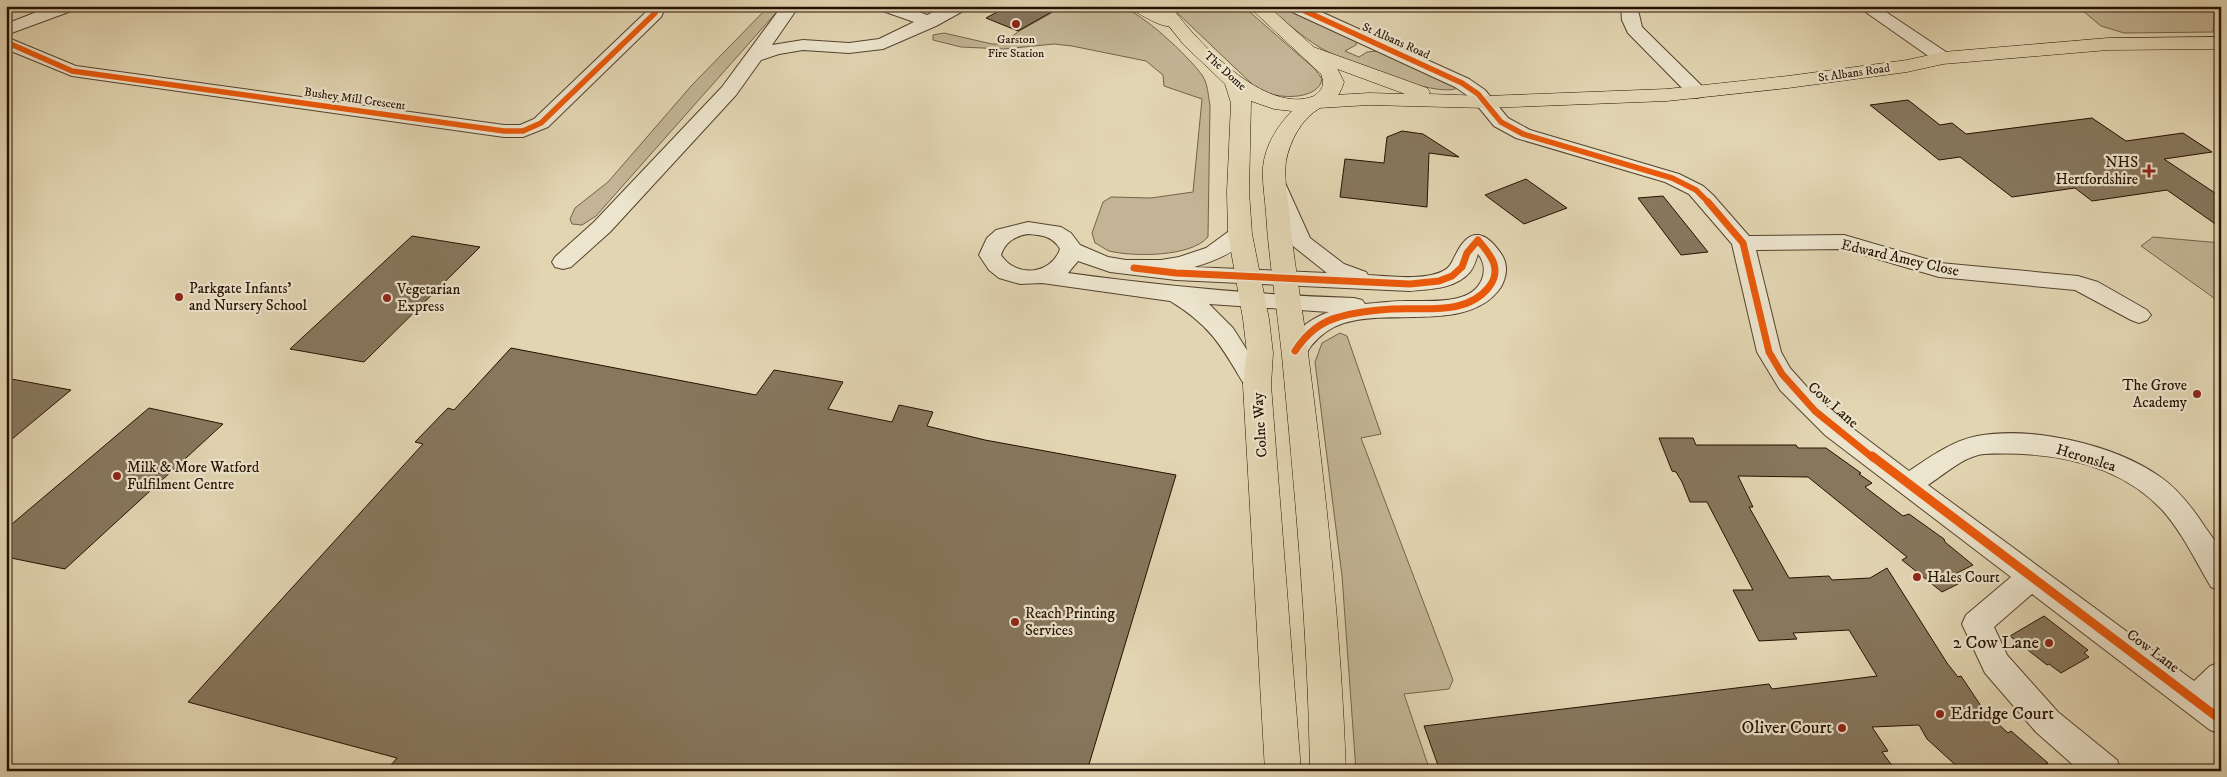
<svg xmlns="http://www.w3.org/2000/svg" width="2227" height="777" font-family="'IM FELL DW Pica',serif">
<style>
.green{fill:#c2b494;stroke:#74624a}
.building{fill:#87775d;stroke:#251100}
.lines{fill:none;stroke-linecap:round;stroke-linejoin:round}
.minor-casing{stroke:#54422c;stroke-width:2}
.major-casing{stroke:#251100;stroke-width:1}
.highway-casing{stroke:#251100;stroke-width:1}
.minor{fill:#ece4cd;fill-rule:evenodd}
.major{fill:#e2d5b2;fill-rule:evenodd}
.highway{fill:#e2d5b2;fill-rule:evenodd}
.cycleway-far2-casing{stroke:#ece4cd;stroke-width:8}
.cycleway-far1-casing{stroke:#ece4cd;stroke-width:10}
.cycleway-casing{stroke:#ece4cd;stroke-width:12}
.cycleway-far2{stroke:#e8590c;stroke-width:5.5}
.cycleway-far1{stroke:#e8590c;stroke-width:7}
.cycleway{stroke:#e8590c;stroke-width:9}
.poi-dot{fill:#8f2418;stroke:#ece4cd;stroke-width:2}
.labels{text-anchor:middle;dominant-baseline:central;stroke-width:4.5;stroke-linejoin:round;paint-order:stroke}
.far-poi-label{font-size:12px;fill:#251100;stroke:#ece4cd}
.far-street-label{font-size:12px;fill:#251100;stroke:#ece4cd}
.poi-label{font-size:15px;fill:#251100;stroke:#ece4cd;text-anchor:start}
.street-label{font-size:15px;fill:#251100;stroke:#ece4cd}
.near-poi-label{font-size:18px;fill:#251100;stroke:#ece4cd;text-anchor:end}
</style>
<rect width="100%" height="100%" fill="#e2d5b2"/>
<filter id="stains"><feTurbulence type="fractalNoise" baseFrequency=".004" numOctaves="4"/><feColorMatrix values="0 0 0 0 .2 0 0 0 0 .09 0 0 0 0 .02 0 0 0 .5 -.17"/></filter>
<radialGradient id="worn" r=".72"><stop offset=".6" stop-color="#630" stop-opacity="0"/><stop offset="1" stop-color="#630" stop-opacity=".3"/></radialGradient>
<path class="green" d="M769,6H782L596,216L582,225L572,224L570,219L575,208L608,182L692,85Z
M1054,6C1069,6 1106,3 1119,6C1142,12 1188,56 1202,75C1208,84 1208,95 1210,105L1208,237C1191,257 1134,257 1109,251C1104,249 1100,245 1095,243L1092,233L1103,202L1111,197L1151,198L1193,192L1202,99L1164,86L1163,75L1146,61L1072,46L1054,44L1004,49L961,47L933,40V35L944,33L992,44H1002L1019,31L1055,11Z
M1170,6H1243L1315,69L1322,79C1319,99 1283,99 1268,93C1263,91 1258,88 1253,85Z
M1272,6H1286L1357,41L1356,45L1345,51L1359,57L1367,52L1377,51L1458,88C1437,99 1340,60 1319,47C1302,36 1285,22 1270,8Z
M2077,6H2215L2213,32L2124,33L2101,26Z
M2153,237L2221,243V303L2141,246Z
M1340,333L1347,336L1381,434L1361,438L1453,680L1449,689L1404,694L1430,771H1356L1342,576L1315,362L1322,343Z"/>
<path class="building" d="M1008,6H1062L1018,31L986,18Z
M1908,100L1940,125L1952,123L1966,134L2092,118L2126,141L2183,133L2212,152L2164,159L2221,197V228L2167,190L2092,201L2075,188L2012,197L1960,157L1939,160L1870,105Z
M1402,131L1423,134L1459,157L1429,153L1427,207L1340,197L1345,159L1384,163L1387,137Z
M1526,179L1567,208L1524,224L1485,195Z
M1663,196L1708,252L1681,255L1638,198Z
M412,236L480,247L364,362L290,349Z
M511,348L756,395L774,370L843,382L828,409L892,422L899,405L933,412L927,426L985,440L1176,475L1087,771H386L397,758L188,702L423,444L415,442L448,408L454,410Z
M6,378L71,390L6,444Z
M149,408L223,424L65,569L6,557V529Z
M1659,438H1693L1696,445H1796L1798,448H1826L1861,473L1859,474L1872,483L1865,487L1903,516L1909,514L1944,539L1945,542L1973,565L1951,576L1960,583L1942,592L1902,560L1907,557L1808,477L1738,476L1753,507H1749L1789,578L1829,576L1832,580L1870,578L1887,568L1947,663L1958,677L1961,676L1985,712L2008,733L2011,731L2048,763L2036,771H1962L1927,739L1919,725L1872,727L1888,751L1882,752L1896,771H1440L1424,726L1769,684L1772,689L1877,676L1849,630L1793,633L1797,639L1759,641L1733,590H1753L1707,502H1690L1682,482L1676,472L1672,471Z
M2044,616L2088,650L2084,653L2089,657L2061,673L2049,664L2047,665L2010,636Z"/>
<g class="lines">
<defs>
<path id="minor" d="M52,6H76L74,10L6,35V24Z
M649,6H666L661,17L548,127L523,137H504L72,76L6,49V37L76,66L504,125H520L534,119L647,11Z
M782,6H799L772,45L803,40L849,43L879,39L914,22L880,10L878,6H903L927,15L945,6H967L965,10L936,26L883,49L849,53L803,50L779,54L761,60L736,95L610,232L571,267L563,269L555,267L552,262L555,257L594,222L722,87Z
M1286,6H1308L1469,79L1485,90L1508,118L1530,130L1679,174L1703,186L1713,195L1749,236L1844,235L1940,263L2078,276L2098,282L2147,310L2151,315L2147,320L2139,323L2131,320L2075,290L1939,277L1843,249L1756,250L1781,352L1790,368L1815,396L1843,421L1909,471C1930,457 1952,441 1977,436C2032,426 2113,444 2159,476C2178,489 2192,507 2205,527C2210,534 2218,544 2221,553C2224,563 2221,579 2221,591L2211,587C2196,562 2183,534 2164,512C2119,462 2048,451 1984,454C1964,456 1945,474 1928,485L2194,681L2210,666L2221,662V696L2218,699L2221,701V734L2210,730L2032,594L1994,627L2007,655L2058,712L2117,760L2121,771H2080L2036,732L1985,673L1962,624L1966,615L2011,577L1825,435L1780,390L1757,352L1732,244L1689,194L1665,182L1516,138L1494,126L1471,98L1455,87L1288,10Z
M1621,6H1637L1642,27L1704,88L1706,92L1704,96L1697,98L1690,96L1628,33L1622,20Z
M1857,6H1877L1949,54L1952,58L1949,62L1943,63L1937,62Z
M1276,179L1283,181L1286,185L1310,238L1344,264L1366,272L1368,275C1389,276 1424,281 1443,271C1451,267 1452,261 1456,254C1470,225 1487,232 1502,255C1508,265 1507,276 1501,287C1470,333 1392,308 1344,323C1331,327 1320,335 1311,346C1309,349 1307,353 1304,356C1299,360 1292,358 1286,357L1283,351C1294,332 1308,319 1329,312L1209,304L1233,328L1269,385L1266,391L1257,394L1248,391C1223,349 1213,327 1170,301L1042,283L1020,284L999,278L989,270L979,255L987,238L996,230L1028,222L1061,227L1071,233L1080,245L1108,257L1126,260H1161L1179,257L1206,248L1232,229L1240,227L1248,229L1251,234C1238,252 1215,261 1194,267L1327,273L1293,246L1266,185L1269,181ZM1028,234C1041,235 1053,236 1060,249C1051,275 1016,278 1001,255C1005,242 1015,236 1028,234ZM1478,254C1483,260 1485,268 1483,276C1475,307 1427,300 1404,301C1391,301 1378,303 1365,304L1362,300L1354,298C1258,295 1163,286 1068,273L1078,261L1110,272L1176,280L1410,291C1431,289 1455,289 1470,272C1474,267 1476,260 1478,254Z"/>
<path id="major" d="M1130,6C1147,6 1171,6 1181,22L1179,26C1163,30 1146,17 1132,10Z
M2221,37V49L2108,50L1943,64L1907,72L1788,88L1667,101L1486,108L1369,105L1318,108L1311,106L1308,102L1311,98L1318,96L1369,93L1405,94L1302,56L1299,52L1302,48L1309,46L1316,48L1427,88L1430,92L1429,94L1486,96L1667,89L1788,76L1907,60L1943,52L2108,38Z"/>
<path id="highway" d="M1153,6H1171C1196,41 1266,116 1314,96C1323,90 1325,84 1321,74L1248,6H1268L1337,68L1344,82C1339,99 1333,100 1320,108C1301,119 1290,141 1286,161C1284,177 1287,194 1289,210C1293,258 1302,305 1308,353C1326,491 1341,631 1346,771H1310C1308,632 1295,494 1282,356C1277,308 1269,261 1266,213C1265,198 1262,182 1263,167C1265,146 1277,126 1292,111L1274,109L1251,101L1249,192L1252,234L1269,319L1273,353L1271,385L1301,771H1265L1243,385L1247,353L1243,319L1228,234L1227,192L1231,103L1225,84L1184,45Z"/>
</defs>
<use href="#minor" class="minor-casing"/>
<use href="#major" class="major-casing"/>
<use href="#highway" class="highway-casing"/>
<use href="#minor" class="minor"/>
<use href="#major" class="major"/>
<use href="#highway" class="highway"/>
<defs>
<path id="cycleway-far2" d="M1294,6L1462,83L1478,94L1501,122L1523,134L1672,178L1696,190L1709,203
M6,42L72,71L504,131H523L541,123L655,13L658,6"/>
<path id="cycleway-far1" d="M1708,202L1743,243L1769,352L1782,374L1815,411L1873,458
M1134,268L1176,273L1410,284L1439,281L1452,276L1462,267L1467,253L1478,240C1490,254 1503,269 1489,287C1466,316 1425,307 1392,309C1375,310 1356,312 1339,317C1320,322 1306,334 1295,351"/>
<path id="cycleway" d="M1872,456L2221,720"/>
</defs>
<use href="#cycleway-far2" class="cycleway-far2-casing"/>
<use href="#cycleway-far1" class="cycleway-far1-casing"/>
<use href="#cycleway" class="cycleway-casing"/>
<use href="#cycleway-far2" class="cycleway-far2"/>
<use href="#cycleway-far1" class="cycleway-far1"/>
<use href="#cycleway" class="cycleway"/>
</g>
<g class="poi-dot">
<circle cx="1016" cy="24" r="5"/>
<path d="M2146.5 163.5h5v5h5v5h-5v5h-5v-5h-5v-5h5z"/>
<circle cx="179" cy="297" r="5"/>
<circle cx="387" cy="298" r="5"/>
<circle cx="2197" cy="394" r="5"/>
<circle cx="117" cy="476" r="5"/>
<circle cx="1917" cy="577" r="5"/>
<circle cx="1015" cy="622" r="5"/>
<circle cx="2049" cy="643" r="5"/>
<circle cx="1940" cy="714" r="5"/>
<circle cx="1842" cy="728" r="5"/>
</g>
<g class="labels">
<g class="far-poi-label">
<text x="1016" y="39">Garston<tspan x="1016" dy="14">Fire Station</tspan></text>
</g>
<g class="far-street-label">
<text transform="translate(1396 41) rotate(24)">St Albans Road</text>
<text transform="translate(1225 71) rotate(42)">The Dome</text>
<text transform="translate(1854 73) rotate(-8)">St Albans Road</text>
<text transform="translate(355 99) rotate(8)">Bushey Mill Crescent</text>
</g>
<g class="poi-label">
<text x="2138" y="162" text-anchor="end">NHS<tspan x="2138" dy="17">Hertfordshire</tspan></text>
<text x="189" y="288">Parkgate Infants'<tspan x="189" dy="17">and Nursery School</tspan></text>
<text x="397" y="289">Vegetarian<tspan x="397" dy="17">Express</tspan></text>
<text x="2187" y="385" text-anchor="end">The Grove<tspan x="2187" dy="17">Academy</tspan></text>
<text x="127" y="467">Milk &amp; More Watford<tspan x="127" dy="17">Fulfilment Centre</tspan></text>
<text x="1927" y="577">Hales Court</text>
<text x="1025" y="613">Reach Printing<tspan x="1025" dy="17">Services</tspan></text>
</g>
<g class="street-label">
<text transform="translate(1900 258) rotate(13)">Edward Amey Close</text>
<text transform="translate(1833 405) rotate(41)">Cow Lane</text>
<text transform="translate(1260 425) rotate(-94)">Colne Way</text>
<text transform="translate(2086 458) rotate(17)">Heronslea</text>
<text transform="translate(2153 651) rotate(37)">Cow Lane</text>
</g>
<g class="near-poi-label">
<text x="2039" y="643">2 Cow Lane</text>
<text x="1950" y="714" text-anchor="start">Edridge Court</text>
<text x="1832" y="728">Oliver Court</text>
</g>
</g>
<rect width="2227" height="777" fill="none" stroke="#e2d5b2" stroke-width="25"/>
<rect x="8" y="8" width="2212" height="762" fill="none" stroke="#251100" stroke-width="2.5"/>
<rect x="12" y="12" width="2202" height="752" fill="none" stroke="#251100"/>
<rect width="100%" height="100%" filter="url(#stains)"/>
<rect width="100%" height="100%" fill="url(#worn)"/>
</svg>
